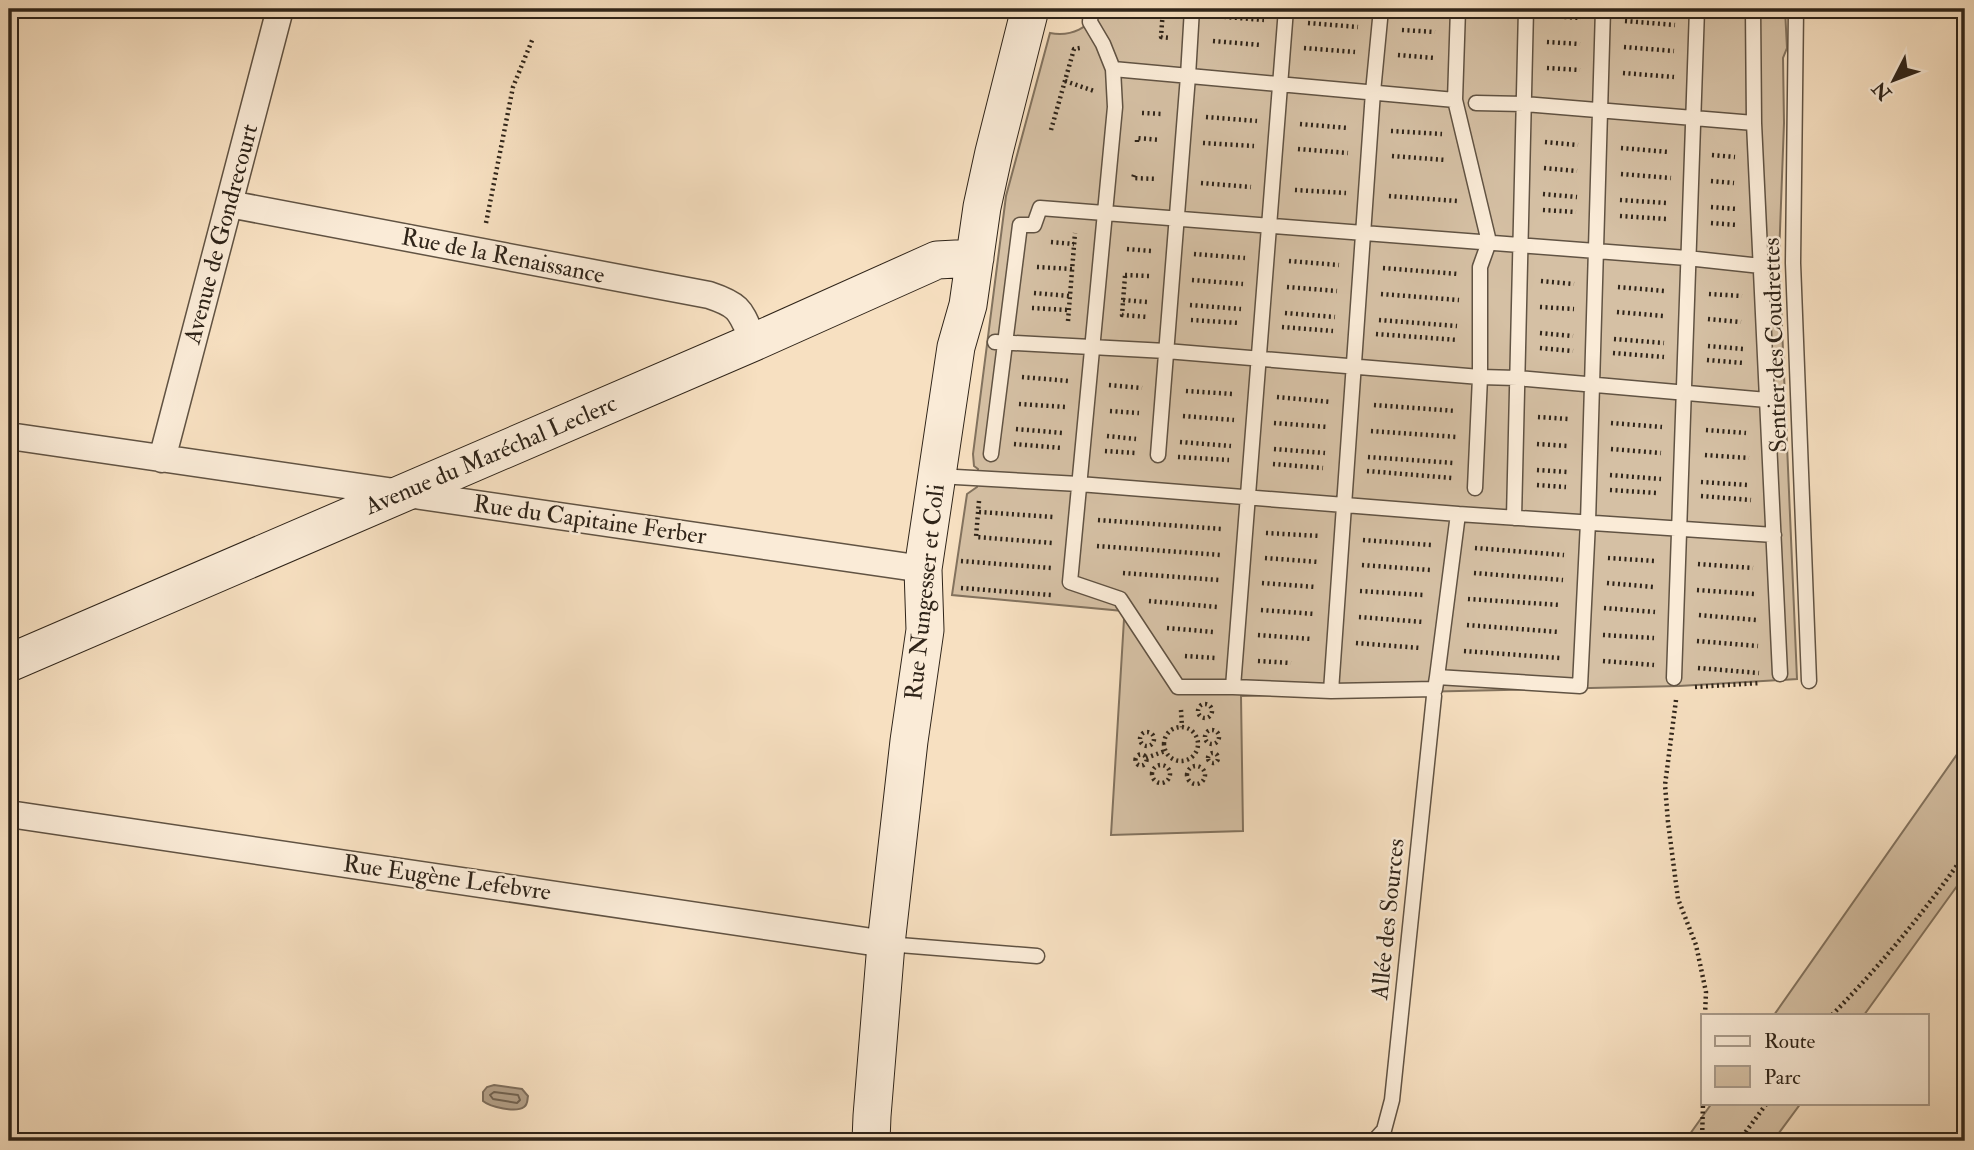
<svg xmlns="http://www.w3.org/2000/svg" width="1974" height="1150" font-family="'IM FELL Double Pica',serif">
<style>
.green{fill:#d5c0a4;stroke:#82725e;stroke-width:2}
.water{fill:#b3a088;stroke:#7e6e5c;stroke-width:2}
.lines{fill:none;stroke-linecap:round;stroke-linejoin:round}
.shore{stroke:#716250;stroke-width:2}
.lane-casing{stroke:#615343;stroke-width:17}
.street-casing{stroke:#615343;stroke-width:29}
.secondary-casing{stroke:#2f2419;stroke-width:39}
.path{stroke:#2f2419;stroke-width:4.5;stroke-dasharray:2 3.5;stroke-linecap:butt}
.lane{stroke:#faebd7;stroke-width:14}
.street{stroke:#faebd7;stroke-width:26}
.secondary{stroke:#faebd7;stroke-width:37}
.labels{text-anchor:middle;dominant-baseline:central;stroke-width:5;stroke-linejoin:round;paint-order:stroke}
.street-label{font-size:24px;fill:#2f2419;stroke:#faebd7}
</style>
<rect width="100%" height="100%" fill="#f7e0c1"/>
<filter id="stains"><feTurbulence type="fractalNoise" baseFrequency=".00286" numOctaves="4"/><feColorMatrix values="0 0 0 0 .2 0 0 0 0 .09 0 0 0 0 .02 0 0 0 .5 -.17"/></filter>
<radialGradient id="worn" r=".72"><stop offset=".6" stop-color="#630" stop-opacity="0"/><stop offset="1" stop-color="#630" stop-opacity=".3"/></radialGradient>
<path class="green" d="M1099,9H1785L1787,48L1783,58L1784,123L1779,257L1797,679L1679,686L1241,696L1243,831L1111,835L1124,619L1123,611L952,595L967,494L977,487L978,469L974,466L973,454L1006,196L1050,33C1071,37 1090,28 1099,9Z
M1965,743V875L1864,1015H1774Z
M1712,1103H1801L1773,1141H1685Z"/>
<path class="water" d="M494,1085L522,1089L528,1096C527,1101 528,1104 524,1107C516,1113 490,1107 483,1101V1092L487,1087Z"/>
<g class="lines">
<path class="shore" d="M494,1092L518,1095L520,1100L517,1103L493,1099L490,1095Z"/>
<defs>
<path id="lane" d="M1091,9L1090,22L1103,44L1113,69L1115,107L1070,582L1120,599L1178,687H1233
M1286,9L1233,687L1331,691
M1381,9L1373,92L1331,691L1435,689L1437,677L1580,686L1588,522L1603,9
M1458,9L1455,100L1489,242L1480,267V377L1475,488
M1753,9L1754,123L1780,674
M1796,9L1793,263L1809,681
M1113,69L1455,100
M1476,103L1524,104L1754,123
M995,342L1166,351L1480,377L1517,378L1767,400
M991,454L1020,225H1034L1040,208L1687,258L1761,266
M1158,455L1188,76L1192,9
M938,476L1079,484L1458,514L1774,535
M1514,518L1526,9
M1437,677L1458,514
M1674,678L1697,9
M887,944L1037,956
M1374,1141L1384,1130L1392,1100L1434,696"/>
<path id="street" d="M229,204L709,295C742,306 740,311 754,342
M9,436L923,569
M162,459L280,9
M9,814L886,944"/>
<path id="secondary" d="M9,663L754,342L937,260L975,258
M871,1141L872,1116L886,944L909,741L925,630L923,569L956,347L968,305L982,207L994,152L1030,9"/>
</defs>
<use href="#lane" class="lane-casing"/>
<use href="#street" class="street-casing"/>
<use href="#secondary" class="secondary-casing"/>
<path class="path" d="M1163,9L1161,37L1170,38
M1213,16L1264,20
M1548,16L1581,18
M1625,21L1675,25
M1308,23L1358,27
M1402,30L1435,32
M1213,41L1261,45
M1547,42L1580,44
M1624,47L1674,51
M1304,48L1355,52
M1398,55L1435,58
M1547,68L1580,70
M1623,73L1674,77
M1065,81L1094,91
M1142,113L1163,114
M1206,117L1257,121
M1300,124L1348,128
M1051,130L1074,49L1080,48
M1391,131L1442,134
M1137,142V138L1160,140
M1545,142L1578,145
M1203,143L1254,146
M1621,148L1669,152
M1298,149L1348,153
M1712,155L1735,157
M1392,156L1446,160
M1544,168L1577,171
M1621,174L1671,178
M1134,175L1133,178L1157,179
M1711,181L1734,183
M1201,183L1251,187
M1295,190L1346,193
M1543,194L1577,197
M1389,196L1457,201
M1620,200L1667,203
M1711,207L1737,209
M1543,210L1576,212
M1620,216L1667,219
M486,223L513,87L533,38
M1711,223L1737,225
M1051,242L1074,244
M1127,249L1151,251
M1194,254L1245,258
M1289,261L1339,265
M1037,267L1072,269
M1383,268L1458,274
M1125,275L1149,276
M1125,276L1122,315L1148,317
M1192,280L1243,284
M1541,281L1574,284
M1287,287L1337,291
M1618,287L1665,291
M1034,293L1070,296
M1381,294L1459,300
M1709,294L1742,296
M1123,300L1147,302
M1190,305L1241,309
M1540,307L1574,309
M1032,308L1068,310
M1617,312L1664,316
M1285,313L1335,317
M1708,319L1741,322
M1191,320L1239,323
M1379,320L1457,326
M1068,321L1075,233
M1282,327L1333,331
M1540,333L1573,336
M1376,334L1458,340
M1614,339L1664,343
M1708,346L1744,349
M1540,348L1573,351
M1613,353L1664,357
M1707,360L1744,363
M1022,377L1069,381
M1109,385L1142,388
M1186,391L1233,394
M1277,397L1331,402
M1019,404L1066,407
M1374,405L1456,411
M1110,411L1139,413
M1183,416L1234,420
M1538,417L1568,419
M1274,423L1328,427
M1611,423L1662,427
M1016,429L1063,433
M1706,430L1746,433
M1371,431L1457,437
M1107,436L1136,439
M1180,442L1231,446
M1014,444L1062,448
M1537,444L1567,446
M1274,449L1325,453
M1611,449L1661,453
M1105,451L1135,453
M1705,455L1749,458
M1178,457L1229,460
M1368,457L1454,463
M1273,464L1323,468
M1537,470L1567,472
M1367,471L1452,478
M1610,475L1661,479
M1701,482L1748,485
M1537,485L1566,487
M1610,490L1657,493
M1701,496L1751,500
M979,501L976,537L1053,543
M979,512L1054,517
M1098,520L1222,529
M1266,533L1320,536
M1363,540L1431,545
M1097,546L1221,555
M1475,548L1564,555
M1265,558L1319,562
M1608,558L1655,561
M961,561L1051,568
M1698,564L1753,568
M1362,565L1430,570
M1123,573L1219,580
M1474,573L1563,580
M1262,583L1316,587
M1607,583L1654,587
M961,588L1051,595
M1697,590L1755,594
M1360,591L1424,595
M1468,599L1561,605
M1149,601L1217,607
M1604,608L1655,612
M1261,610L1315,614
M1699,615L1756,620
M1359,617L1423,622
M1467,625L1559,632
M1167,628L1214,632
M1258,635L1312,639
M1603,635L1654,638
M1697,641L1758,646
M1356,643L1420,648
M1464,651L1560,658
M1185,656L1215,658
M1258,661L1291,663
M1603,661L1654,665
M1698,668L1759,673
M1695,687L1760,683
M1676,700L1665,785L1668,822L1678,899L1696,945L1706,992L1705,1015
M1198 711a7 7 0 1 1 14 0a7 7 0 1 1-14 0Z
M1181,710L1182,727
M1164 744a17 17 0 1 1 34 0a17 17 0 1 1-34 0Z
M1205 737a7 7 0 1 1 14 0a7 7 0 1 1-14 0Z
M1140 739a7 7 0 1 1 14 0a7 7 0 1 1-14 0Z
M1208 758a5 5 0 1 1 10 0a5 5 0 1 1-10 0Z
M1135.5 760a5.5 5.5 0 1 1 11 0a5.5 5.5 0 1 1-11 0Z
M1146,758L1165,751
M1152 774a9 9 0 1 1 18 0a9 9 0 1 1-18 0Z
M1187 775a9 9 0 1 1 18 0a9 9 0 1 1-18 0Z
M1832,1015C1881,965 1925,911 1965,854
M1702,1141L1703,1103
M1739,1141L1767,1103"/>
<use href="#lane" class="lane"/>
<use href="#street" class="street"/>
<use href="#secondary" class="secondary"/>
</g>
<g class="labels">
<g class="street-label">
<text transform="translate(221 234) rotate(-75)">Avenue de Gondrecourt</text>
<text transform="translate(503 256) rotate(11)">Rue de la Renaissance</text>
<text transform="translate(1775 345) rotate(-92)">Sentier des Coudrettes</text>
<text transform="translate(491 455) rotate(-23)">Avenue du Maréchal Leclerc</text>
<text transform="translate(590 520) rotate(8)">Rue du Capitaine Ferber</text>
<text transform="translate(925 592) rotate(-84)">Rue Nungesser et Coli</text>
<text transform="translate(447 878) rotate(8)">Rue Eugène Lefebvre</text>
<text transform="translate(1388 919) rotate(-84)">Allée des Sources</text>
</g>
</g>
<rect width="1974" height="1150" fill="none" stroke="#f7e0c1" stroke-width="35"/>
<rect x="10" y="10" width="1953" height="1129" fill="none" stroke="#2f2419" stroke-width="3.5"/>
<rect x="18" y="18" width="1939" height="1115" fill="none" stroke="#2f2419" stroke-width="2"/>
<rect x="1701" y="1014" width="228" height="91" fill="#faebd7" stroke="#a99b8b" stroke-width="2"/>
<rect x="1715" y="1036" width="35" height="10" fill="#faebd7" stroke="#a99b8b" stroke-width="2"/>
<text x="1764" y="1048" font-size="21" fill="#2f2419">Route</text>
<rect x="1715" y="1066" width="35" height="21" fill="#d5c0a4" stroke="#a99b8b" stroke-width="2"/>
<text x="1764" y="1084" font-size="21" fill="#2f2419">Parc</text>
<g transform="translate(1894 80) rotate(228)" stroke="#faebd7" stroke-width="5" paint-order="stroke">
<path d="M0-5L12 26L0 18L-12 26Z" fill="#2f2419"/>
<text y="-10" font-size="19" font-weight="bold" text-anchor="middle" fill="#2f2419">N</text>
</g>
<rect width="100%" height="100%" filter="url(#stains)"/>
<rect width="100%" height="100%" fill="url(#worn)"/>
</svg>
